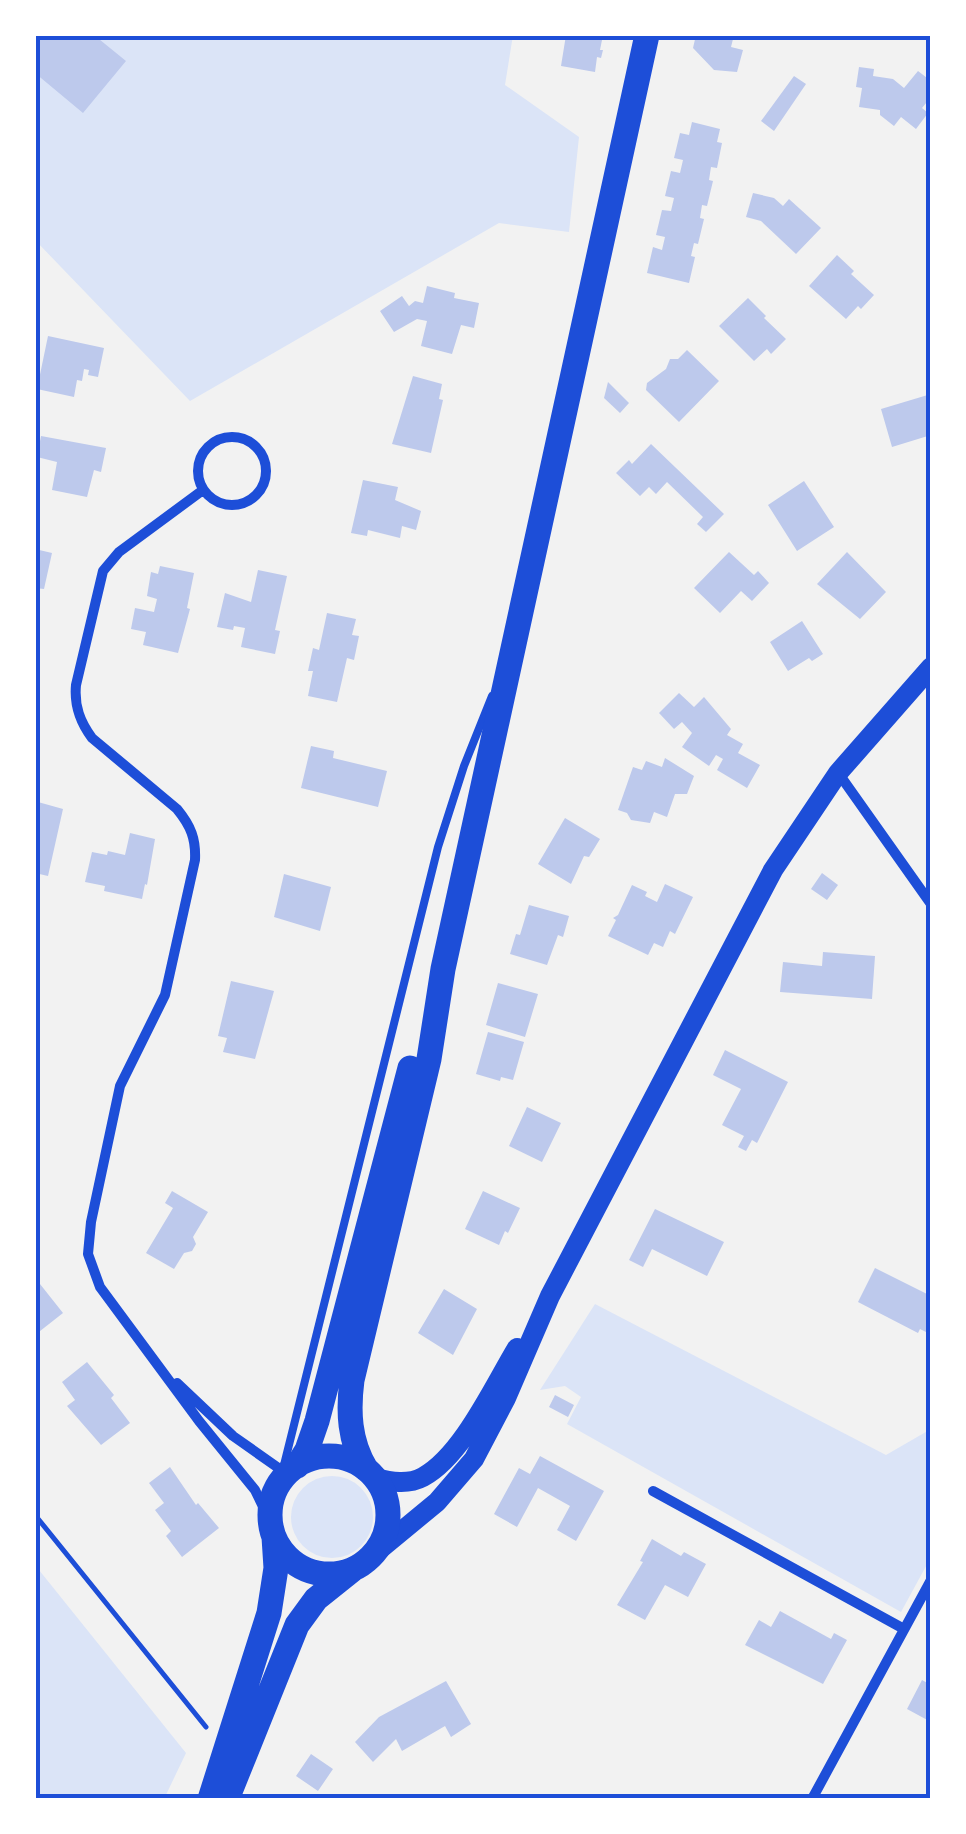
<svg xmlns="http://www.w3.org/2000/svg" width="966" height="1834" font-family="Manrope,sans-serif">
<style>
.green{fill:#dbe4f7}
.building{fill:#bdc9ec}
.lines{fill:none;stroke-linecap:round;stroke-linejoin:round}
.path{stroke:#1d4ed8;stroke-width:5}
.service{stroke:#1d4ed8;stroke-width:8}
.minor{stroke:#1d4ed8;stroke-width:10}
.secondary{stroke:#1d4ed8;stroke-width:20}
.primary{stroke:#1d4ed8;stroke-width:25}
.neatline{fill:none;stroke:#1d4ed8;stroke-width:4}
</style>
<rect width="100%" height="100%" fill="#f2f2f2"/>
<path class="green" d="M35,35H513L505,85L579,137L569,232L499,223L190,401L35,240Z
M595,1304L886,1455L931,1429V1557L901,1612L567,1424L581,1397L565,1386L540,1390Z
M291 1517a41 41 0 1 1 82 0a41 41 0 1 1-82 0Z
M35,1565L186,1753L164,1799H35Z"/>
<path class="building" d="M35,35H94L126,61L83,113L35,73Z
M566,35H603L600,50H603L601,58L597,57L595,72L561,66Z
M696,35H734L731,47L743,50L737,72L714,70L693,48Z
M859,67L874,69L873,76L893,79L904,88L918,71L931,81V97L922,108L928,113L916,129L901,117L894,126L880,115V110L859,107L862,88L856,87Z
M794,76L806,84L774,131L761,121Z
M692,122L720,129L717,142L722,143L717,168L711,167L709,180L713,181L707,206L702,205L700,218L704,219L698,244L694,243L691,256L695,257L689,283L647,273L653,247L662,250L665,237L656,235L662,210L671,211L674,198L665,196L671,171L680,173L683,160L674,158L680,133L689,135Z
M753,193L774,198L783,206L789,199L821,228L796,254L761,221L746,217Z
M837,255L854,271L851,274L874,295L861,309L858,306L846,319L809,286Z
M427,286L455,293L454,298L479,303L474,328L461,325L452,354L421,346L427,321L417,319L394,332L380,311L402,296L409,306L415,301L423,303Z
M748,298L766,316L764,318L786,339L771,354L767,349L754,361L719,326Z
M48,336L104,348L98,377L88,375L89,370L84,369L82,381L77,380L74,397L37,389Z
M687,350L719,381L679,422L646,390L647,383L666,369L670,359H678Z
M413,376L442,384L439,399L443,400L431,453L392,444Z
M608,382L629,403L620,413L604,398Z
M931,394V435L892,447L881,409Z
M41,436L106,448L101,472L94,470L87,497L52,490L57,462L37,457Z
M651,444L724,514L706,532L697,524L703,517L667,482L656,494L649,487L640,496L616,473L629,460L632,464Z
M363,480L398,487L395,500L421,511L416,530L402,526L400,538L368,530L367,536L351,533Z
M804,481L834,527L797,551L768,505Z
M35,549L52,553L44,589L35,588Z
M729,552L754,575L758,571L769,583L752,601L741,591L720,613L694,588Z
M847,552L886,592L860,619L817,584Z
M160,566L194,573L187,608L190,609L178,653L143,645L146,632L131,629L135,608L154,612L157,599L147,596L151,572L158,574Z
M258,570L287,576L275,630L280,631L275,654L241,647L245,628L234,626L233,630L217,627L225,593L251,602Z
M327,613L356,619L352,635L359,636L354,660L347,658L337,702L308,696L313,671H308L313,648L319,650Z
M802,621L823,654L812,661L809,658L788,671L770,642Z
M679,693L694,707L704,697L731,729L727,735L743,744L738,753L760,765L747,788L717,770L723,759L716,755L709,766L682,747L692,733L682,722L674,729L659,713Z
M311,746L334,751L333,758L387,771L378,807L301,788Z
M665,758L694,776L687,794H675L667,817L654,812L650,823L631,820L627,813L618,810L633,767L642,770L646,761L662,767Z
M38,802L63,809L48,876L35,873V813Z
M565,818L600,839L589,857L584,856L571,884L538,864Z
M130,833L155,839L147,885L145,884L142,899L104,891L105,886L85,882L92,852L107,855L108,851L125,855Z
M822,873L838,885L827,900L811,889Z
M284,874L331,887L320,931L274,917Z
M665,884L693,897L675,934L670,931L663,947L654,943L648,955L608,936L616,920L613,918L618,915L632,885L647,892L645,896L657,902Z
M529,905L569,916L563,937L558,935L547,965L510,954L516,934L520,935Z
M823,952L875,956L872,999L780,992L783,962L822,966Z
M231,981L274,991L255,1059L223,1052L227,1038L218,1036Z
M498,983L538,994L525,1037L486,1025Z
M488,1032L524,1042L513,1080L501,1077L500,1081L476,1074Z
M725,1050L788,1082L757,1143L752,1140L746,1151L738,1147L744,1136L722,1125L741,1089L713,1075Z
M527,1107L561,1123L542,1162L509,1146Z
M172,1191L208,1212L193,1237L196,1244L192,1251L184,1253L174,1269L146,1253L173,1208L165,1203Z
M483,1191L520,1208L508,1233L505,1231L499,1245L465,1229Z
M655,1209L724,1242L707,1276L652,1249L643,1267L629,1260Z
M875,1268L931,1296V1341L926,1332L920,1329L918,1333L858,1302Z
M40,1284L63,1313L35,1335V1288Z
M444,1289L477,1309L453,1355L418,1333Z
M87,1362L114,1395L111,1398L130,1423L101,1445L67,1406L75,1400L62,1382Z
M555,1395L574,1405L568,1417L549,1407Z
M540,1456L604,1491L576,1541L557,1530L570,1506L538,1488L517,1527L494,1514L519,1468L530,1474Z
M170,1467L196,1505L198,1503L219,1528L182,1557L166,1536L171,1531L155,1510L164,1503L149,1483Z
M652,1539L681,1556L684,1552L706,1564L688,1597L665,1585L645,1620L617,1605L643,1562L640,1561Z
M780,1611L831,1639L834,1633L847,1640L823,1684L745,1645L759,1620L771,1627Z
M922,1680L931,1685V1722L907,1709Z
M446,1681L471,1724L451,1737L445,1726L402,1751L396,1739L373,1762L355,1742L379,1717Z
M311,1754L333,1769L318,1791L296,1776Z"/>
<g class="lines">
<path class="path" d="M35,1515L206,1727"/>
<path class="service" d="M279,1485L438,847L464,766L492,696"/>
<path class="minor" d="M198 471a34 34 0 1 1 68 0a34 34 0 1 1-68 0Z
M203,490L119,552L103,571L76,685C74,706 80,722 92,738L177,809C191,826 196,839 195,860L165,995L120,1086L91,1222L88,1254L100,1287L199,1421L255,1490L271,1523
M839,774L931,904
M177,1383L233,1436L287,1474
M653,1491L904,1629
M812,1799L931,1580"/>
<path class="secondary" d="M375,1478C391,1482 408,1485 423,1477C462,1456 494,1386 517,1348
M374,1554L437,1502L474,1459L506,1398L550,1296L773,870L838,773L931,667"/>
<path class="primary" d="M270 1515a59 59 0 1 1 118 0a59 59 0 1 1-118 0Z
M297,1466L307,1450L317,1421L410,1068
M366,1469C349,1441 348,1411 352,1380L429,1059L443,969L647,35
M210,1799L269,1613L276,1568L274,1537
M227,1799L297,1625L316,1599L351,1571"/>
</g>
<rect width="966" height="1834" fill="none" stroke="#ffffff" stroke-width="75"/>
<rect x="38" y="38" width="890" height="1758" class="neatline"/>
</svg>
